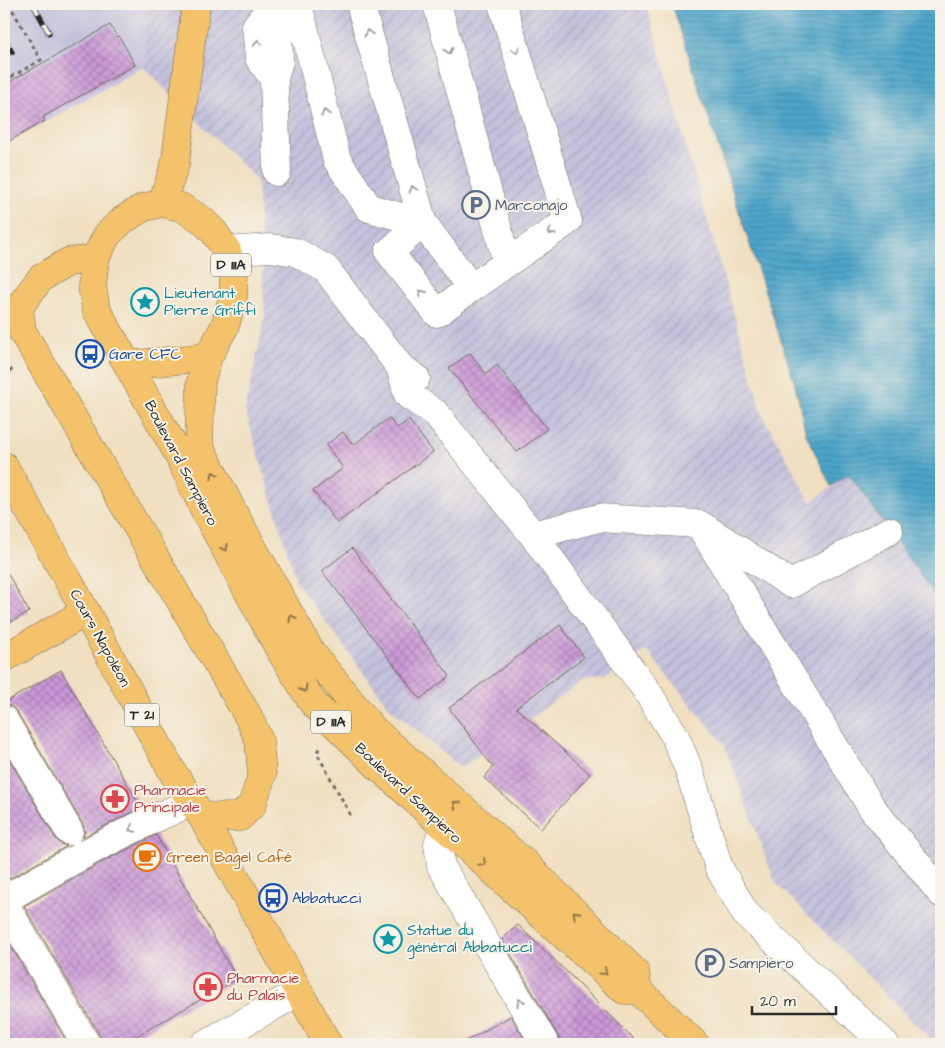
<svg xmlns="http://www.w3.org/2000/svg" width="945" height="1048" font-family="'Architects Daughter',sans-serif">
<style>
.industrial{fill:url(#industrial-furrows)}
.railway{fill:#c3c1db}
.water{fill:url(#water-rules);stroke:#3c687a}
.building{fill:url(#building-cross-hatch)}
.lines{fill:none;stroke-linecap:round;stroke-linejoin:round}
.minor-casing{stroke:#706a5f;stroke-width:29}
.major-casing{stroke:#706a5f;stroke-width:29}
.path{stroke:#706a5f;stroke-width:3;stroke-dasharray:4 4;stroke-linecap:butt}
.minor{stroke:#fff;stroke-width:28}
.major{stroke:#f3c26a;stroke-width:28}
.rail-casing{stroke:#2b2b2b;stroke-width:5.5}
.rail{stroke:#f7f3e8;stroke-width:4;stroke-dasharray:11;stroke-linecap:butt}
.oneway{stroke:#a0a0a0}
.oneway2{stroke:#8f764a}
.labels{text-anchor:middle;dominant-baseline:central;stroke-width:4;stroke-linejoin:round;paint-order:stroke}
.shield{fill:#f7f3e8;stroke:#686764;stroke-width:1}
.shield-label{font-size:14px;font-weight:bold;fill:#2b2b2b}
.service-label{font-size:15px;fill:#4e5e75;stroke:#f7f3e8;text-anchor:start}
.culture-label{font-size:15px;fill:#0d838f;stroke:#f7f3e8;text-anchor:start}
.transit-label{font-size:15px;fill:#164399;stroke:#f7f3e8;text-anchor:start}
.street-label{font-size:15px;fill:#2b2b2b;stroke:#f7f3e8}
.health-label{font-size:15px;fill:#be3a42;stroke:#f7f3e8;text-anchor:start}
.food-label{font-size:15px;fill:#c56008;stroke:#f7f3e8;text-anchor:start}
</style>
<defs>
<pattern id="industrial-furrows" width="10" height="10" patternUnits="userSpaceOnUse" patternTransform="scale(1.25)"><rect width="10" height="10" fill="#c3c1db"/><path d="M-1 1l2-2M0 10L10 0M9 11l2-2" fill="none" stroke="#a8a6bc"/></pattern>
<pattern id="water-rules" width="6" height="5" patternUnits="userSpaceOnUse" patternTransform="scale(1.25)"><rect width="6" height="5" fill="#4da5ca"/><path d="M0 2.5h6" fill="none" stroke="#4087a4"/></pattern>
<pattern id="building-cross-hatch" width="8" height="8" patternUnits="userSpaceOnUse" patternTransform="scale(1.25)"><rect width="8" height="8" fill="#cb98d8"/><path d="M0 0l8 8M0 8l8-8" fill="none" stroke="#a57caf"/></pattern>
</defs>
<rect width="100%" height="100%" fill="#f7f3e8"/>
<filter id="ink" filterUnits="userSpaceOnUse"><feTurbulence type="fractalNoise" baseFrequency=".02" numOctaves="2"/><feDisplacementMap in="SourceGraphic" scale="10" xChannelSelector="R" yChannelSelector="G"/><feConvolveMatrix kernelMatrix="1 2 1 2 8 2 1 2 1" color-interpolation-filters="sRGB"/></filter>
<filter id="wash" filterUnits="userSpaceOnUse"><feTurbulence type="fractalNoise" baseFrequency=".0096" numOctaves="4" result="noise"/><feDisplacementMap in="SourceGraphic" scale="20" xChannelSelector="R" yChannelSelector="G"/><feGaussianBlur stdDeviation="1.12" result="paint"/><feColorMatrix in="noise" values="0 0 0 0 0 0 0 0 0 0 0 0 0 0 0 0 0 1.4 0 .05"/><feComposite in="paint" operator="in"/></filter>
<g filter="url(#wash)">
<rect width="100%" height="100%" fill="#f0dfc0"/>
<path class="industrial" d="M148,4H646L763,416L811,502L849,474L941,604V1044H935L775,882L724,744L646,650L605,679L582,681L461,768L389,707L297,583L245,410L265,316L257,180L143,67Z"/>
<path class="railway" d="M4,4H148L143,67L4,145Z"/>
<path class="water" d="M672,4H941V604L849,474L831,486L806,434L795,384Z"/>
<g id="blocks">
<path class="building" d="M110,25L117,37L119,36L135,65L43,117L45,121L4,144V85Z
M470,353L486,374L497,365L547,429L517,452L449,368Z
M389,418L397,428L409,420L433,452L337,523L313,491L343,468L326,445L343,432L353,445Z
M352,548L450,676L420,699L322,571Z
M4,567L29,612L4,626Z
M560,625L584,657L516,708L590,774L541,829L484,778L493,767L449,708Z
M61,670L141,808L83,837L85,830L82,823L17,712L11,706L4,704V703Z
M4,750L56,839L61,844L67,846L4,882Z
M156,835L237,979L122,1044H102L100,1036L24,906L104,861Z
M518,925L573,978L639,1044H561L558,1036L502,939Z
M4,934L68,1044H4Z
M511,1016L527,1044H461Z"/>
</g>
</g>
<g filter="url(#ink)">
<use href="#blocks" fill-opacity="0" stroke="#706a5f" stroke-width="1"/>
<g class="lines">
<defs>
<path id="minor" d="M271,4V7L278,26L279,61L274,79L277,172
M298,4L337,160L369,208L423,223
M360,4L423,223L471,288L568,221L502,4
M437,4L507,263
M271,7L256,26L259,58L274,79
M423,223L389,252L437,313L471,288
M227,251L270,248L296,252L326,269L400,367L416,378
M400,367L408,395L435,413L533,535L647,691L675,736L689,770L719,868L745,913L885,1044
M699,524L872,808L941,893
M533,535L599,518L699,524L791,584L889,531
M4,720L69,831
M444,826L438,844L441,866L545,1044
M4,900C65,864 127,829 192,802
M4,903L86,1044
M205,1044L299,992"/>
<path id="major" d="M162,203L175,165L196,4
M95,259L68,262L41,278L19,307L22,331L248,716L259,740L262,775L252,805L240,817H202
M128,365L208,357
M4,466L86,612L172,771L202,817L328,1044
M4,658L86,612
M638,990H624L382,770L313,703L279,649L206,513L177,452L96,309L92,286L95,259L107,235L123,220L142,208L162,203L181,207L202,220L214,232L227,251L234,274L233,298L225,326L208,357L201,381L199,445L233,512L311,652L373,729L527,865L635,972L638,990L695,1044"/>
</defs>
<use href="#minor" class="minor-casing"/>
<use href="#major" class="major-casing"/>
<path class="path" d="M4,81L41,60L9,4
M4,371L5,374L13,369
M319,748L317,753L351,816"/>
<use href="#minor" class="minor"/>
<use href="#major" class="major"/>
<defs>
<path id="rail" d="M33,4L49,33
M4,38L12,52"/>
</defs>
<use href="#rail" class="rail-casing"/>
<use href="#rail" class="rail"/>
</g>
<defs><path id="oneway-chevron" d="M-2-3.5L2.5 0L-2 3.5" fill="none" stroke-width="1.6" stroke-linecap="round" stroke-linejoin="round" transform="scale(1.25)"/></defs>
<g class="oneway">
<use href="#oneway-chevron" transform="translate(368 33) rotate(-106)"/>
<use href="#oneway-chevron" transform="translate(258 43) rotate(-94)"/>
<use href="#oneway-chevron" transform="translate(516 50) rotate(73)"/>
<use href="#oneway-chevron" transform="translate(449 51) rotate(75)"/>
<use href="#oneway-chevron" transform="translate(325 113) rotate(-104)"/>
<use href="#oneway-chevron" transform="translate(413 189) rotate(-106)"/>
<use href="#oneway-chevron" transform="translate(551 232) rotate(145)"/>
<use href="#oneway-chevron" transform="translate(422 293) rotate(-128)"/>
<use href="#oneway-chevron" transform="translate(132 829) rotate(153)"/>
<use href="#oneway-chevron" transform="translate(520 1002) rotate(-120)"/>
</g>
<g class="oneway2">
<use href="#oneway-chevron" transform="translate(214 475) rotate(-117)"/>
<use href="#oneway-chevron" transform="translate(225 548) rotate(62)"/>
<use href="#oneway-chevron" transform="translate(292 618) rotate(-119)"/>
<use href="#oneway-chevron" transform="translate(304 689) rotate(58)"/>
<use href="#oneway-chevron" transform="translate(456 804) rotate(-139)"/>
<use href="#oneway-chevron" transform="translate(483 863) rotate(42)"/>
<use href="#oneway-chevron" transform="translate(576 914) rotate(-135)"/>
<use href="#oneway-chevron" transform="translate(604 972) rotate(42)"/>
</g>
</g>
<defs>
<symbol id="parking-ring" viewBox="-11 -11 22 22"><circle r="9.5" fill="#f7f3e8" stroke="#5c6f8a" stroke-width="1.5"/><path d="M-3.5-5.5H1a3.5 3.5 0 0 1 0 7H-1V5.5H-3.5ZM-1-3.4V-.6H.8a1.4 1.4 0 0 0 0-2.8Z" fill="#5c6f8a"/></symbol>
<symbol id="sight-ring" viewBox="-11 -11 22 22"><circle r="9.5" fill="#f7f3e8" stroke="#0f9aa8" stroke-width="1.5"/><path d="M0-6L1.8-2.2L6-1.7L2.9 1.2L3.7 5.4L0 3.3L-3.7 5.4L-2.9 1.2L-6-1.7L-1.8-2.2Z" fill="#0f9aa8"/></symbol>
<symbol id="bus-ring" viewBox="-11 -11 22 22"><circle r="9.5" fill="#f7f3e8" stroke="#1a4fb4" stroke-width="1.5"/><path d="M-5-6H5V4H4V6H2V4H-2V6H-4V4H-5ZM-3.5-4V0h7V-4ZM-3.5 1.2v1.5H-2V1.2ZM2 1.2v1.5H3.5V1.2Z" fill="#1a4fb4"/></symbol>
<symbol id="pharmacy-ring" viewBox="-11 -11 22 22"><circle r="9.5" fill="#f7f3e8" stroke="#e0444e" stroke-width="1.5"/><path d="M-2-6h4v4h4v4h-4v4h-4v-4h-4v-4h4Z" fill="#e0444e"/></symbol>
<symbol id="cafe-ring" viewBox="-11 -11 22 22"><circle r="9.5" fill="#f7f3e8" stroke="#e8710a" stroke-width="1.5"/><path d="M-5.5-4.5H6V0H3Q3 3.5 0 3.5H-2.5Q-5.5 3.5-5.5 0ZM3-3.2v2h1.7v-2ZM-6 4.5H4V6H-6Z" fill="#e8710a"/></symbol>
</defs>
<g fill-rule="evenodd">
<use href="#parking-ring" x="460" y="189" width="32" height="32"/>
<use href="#sight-ring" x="129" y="286" width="32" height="32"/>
<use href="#bus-ring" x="74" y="338" width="32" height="32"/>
<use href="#pharmacy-ring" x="99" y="783" width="32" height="32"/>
<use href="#cafe-ring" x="131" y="841" width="32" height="32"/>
<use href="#bus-ring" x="257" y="882" width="32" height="32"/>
<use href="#sight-ring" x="372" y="923" width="32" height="32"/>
<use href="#parking-ring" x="694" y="947" width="32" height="32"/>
<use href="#pharmacy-ring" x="192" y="971" width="32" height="32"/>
</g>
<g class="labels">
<g class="shield">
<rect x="211" y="253.5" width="40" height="23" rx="4"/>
<rect x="124.5" y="703.5" width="35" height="23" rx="4"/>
<rect x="311" y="710.5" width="40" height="23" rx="4"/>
</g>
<g class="shield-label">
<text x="231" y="265">D 111A</text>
<text x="142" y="715">T 21</text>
<text x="331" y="722">D 111A</text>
</g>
<g class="service-label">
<text x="495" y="205">Marconajo</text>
<text x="729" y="963">Sampiero</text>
</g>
<g class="culture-label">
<text x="164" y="293">Lieutenant<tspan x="164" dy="17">Pierre Griffi</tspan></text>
<text x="407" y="930">Statue du<tspan x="407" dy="17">général Abbatucci</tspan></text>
</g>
<g class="transit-label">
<text x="109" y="354">Gare CFC</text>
<text x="292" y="898">Abbatucci</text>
</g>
<g class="street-label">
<text transform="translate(181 463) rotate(62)">Boulevard Sampiero</text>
<text transform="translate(100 638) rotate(61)">Cours Napoléon</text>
<text transform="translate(408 793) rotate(43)">Boulevard Sampiero</text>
</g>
<g class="health-label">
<text x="134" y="790">Pharmacie<tspan x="134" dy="17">Principale</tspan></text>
<text x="227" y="978">Pharmacie<tspan x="227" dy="17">du Palais</tspan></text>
</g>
<g class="food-label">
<text x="166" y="857">Green Bagel Café</text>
</g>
</g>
<rect width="945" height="1048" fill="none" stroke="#f7f3e8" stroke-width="20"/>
<path d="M752 1006v8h84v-8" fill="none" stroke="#2b2b2b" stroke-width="2.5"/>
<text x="760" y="1006" font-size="15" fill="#2b2b2b" stroke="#f7f3e8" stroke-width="4" paint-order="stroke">20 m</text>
</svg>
